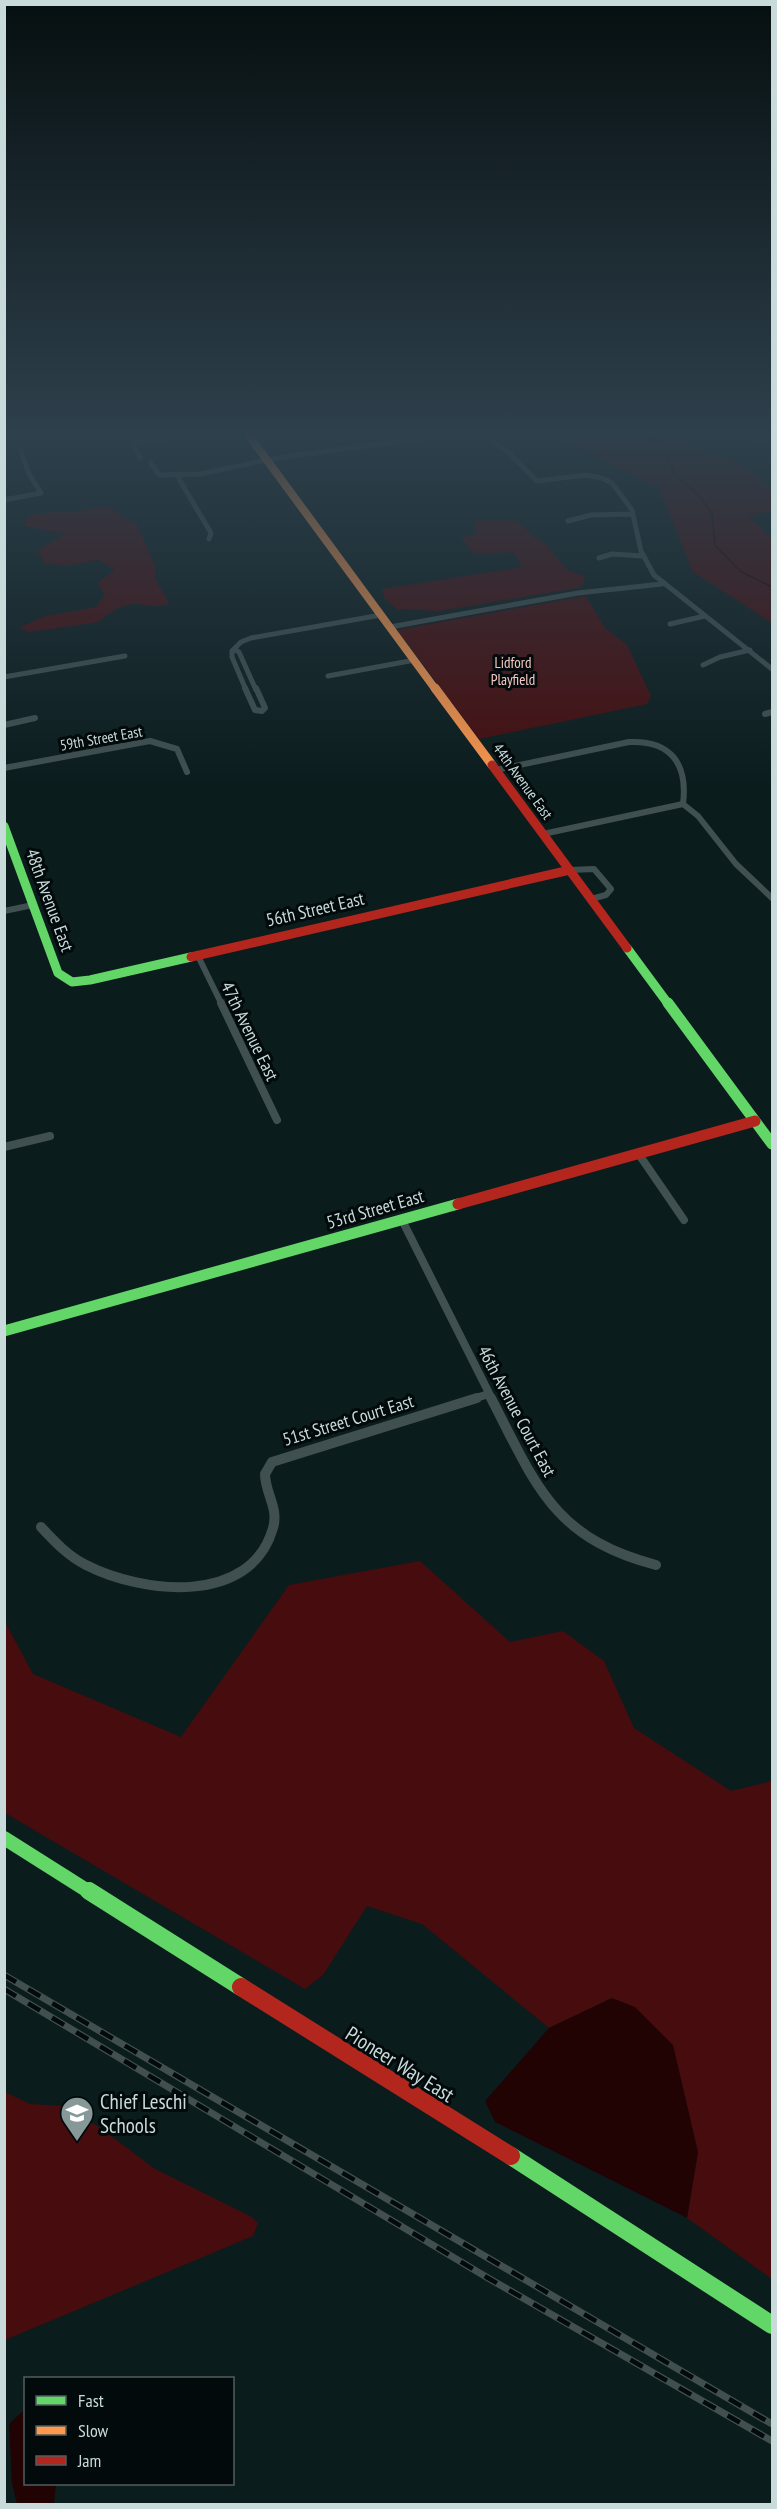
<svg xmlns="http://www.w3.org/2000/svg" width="777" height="2509" font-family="'PT Sans Narrow',sans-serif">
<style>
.green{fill:#470c0d}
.water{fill:#210304}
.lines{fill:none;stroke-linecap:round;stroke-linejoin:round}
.stream{stroke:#210304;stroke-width:1.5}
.street-far3{stroke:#405051;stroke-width:5}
.street-far2{stroke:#405051;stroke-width:6}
.street-far1{stroke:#405051;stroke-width:8}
.street{stroke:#405051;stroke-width:10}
.fast-far3{stroke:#63d668;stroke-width:9}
.fast-far2{stroke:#63d668;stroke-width:11}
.fast-far1{stroke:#63d668;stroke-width:14}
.fast{stroke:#63d668;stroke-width:18}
.slow-far1{stroke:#ff974d;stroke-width:8}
.slow{stroke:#ff974d;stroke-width:9}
.jam-far2{stroke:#b3261e;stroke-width:9}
.jam-far1{stroke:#b3261e;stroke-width:11}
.jam{stroke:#b3261e;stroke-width:18}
.rail-casing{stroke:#424f4f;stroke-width:7}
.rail{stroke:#020a0b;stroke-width:4.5;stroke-dasharray:14;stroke-linecap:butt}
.labels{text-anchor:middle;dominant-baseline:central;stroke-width:6;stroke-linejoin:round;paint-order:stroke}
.far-park-label{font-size:15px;fill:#f6c7c1;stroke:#020a0b}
.far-street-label{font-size:15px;fill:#c9dada;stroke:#020a0b}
.street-label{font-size:18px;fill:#c9dada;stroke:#020a0b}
.near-street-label{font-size:21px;fill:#c9dada;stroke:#020a0b}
.near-poi-label{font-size:21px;fill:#c9dada;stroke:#020a0b;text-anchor:start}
</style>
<rect width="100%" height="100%" fill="#0b1c1d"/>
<path class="green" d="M555,437H687L701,449L740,463L772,489V511L748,516L772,538V623L693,572L659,488Z
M98,507L113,508L120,516L137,524L156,568L155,579L169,603C158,609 149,605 137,604C123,604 108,612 99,622L29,632L19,628L42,617L96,607L105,594L97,583L115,570L98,560L68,566L44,563L38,550L66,534L24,526L27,516C52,509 73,514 98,507Z
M486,520L517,521L535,538L548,546L567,570L585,577L583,584L578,588L439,611L397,609L384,598L382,589L522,567L513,552L474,554L461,538L477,533L474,522Z
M586,596L605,628L627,645L651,696L647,704L479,739L397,630Z
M420,1561L510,1642L563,1631L604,1661L634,1728L731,1791L772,1781V2279L687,2218L698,2152L612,1998L549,2028L422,1924L367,1906L323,1975L305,1989L5,1813L4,1620L33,1674L181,1737L289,1585Z
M5,2092L30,2104L65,2106L99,2127L155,2169L250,2216L258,2223L253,2236L5,2340Z"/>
<path class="water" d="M612,1998L635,2007L673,2045L698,2152L687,2218L495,2122L485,2101L549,2028Z
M25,2409L26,2484H56L54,2504H17L12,2483L9,2424Z"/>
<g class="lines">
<path class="stream" d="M653,437L664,448L674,473L700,497L712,513L715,545L740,571L772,587"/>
<path class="street-far3" d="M754,439L768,437
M496,444L505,449L537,481L586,475L602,478L612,483L632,510L641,551L654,575L772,669
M140,458L133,442L168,437
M151,463L159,475L200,474L276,458L422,438
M180,475L179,479L211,533L209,539
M4,500L41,493L29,474L21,451
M568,521L591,515L633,514
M599,558L612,554L643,556
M670,624L705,616
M390,627L578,593L662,584
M235,650L239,652L256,690
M703,665L720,657L750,650
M328,676L415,660
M4,677L125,656
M246,690L232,657V651L241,642L251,638L381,615"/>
<path class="street-far2" d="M245,688L255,710L262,711L265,708L256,688
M765,714L772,712
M4,725L35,718
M4,768L150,741L177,749L187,772
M496,770L629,742C671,740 688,764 683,804
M683,804L698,816L736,864L772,898
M543,834L683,804
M570,870L594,869L611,889L606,895L591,899
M4,911L33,905
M197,954L222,1005"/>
<path class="street-far1" d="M221,1003L277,1120
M4,1147L50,1136
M638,1153L684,1220
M402,1220L492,1399
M472,1399L489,1394"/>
<path class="street" d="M491,1398C536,1485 553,1538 656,1565
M41,1527C55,1542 68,1556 86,1565C143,1594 251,1606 273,1528C279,1508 265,1493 265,1474L272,1462L477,1398"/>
<path class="fast-far3" d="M4,826L58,973L72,982L90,980L191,957
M627,948L669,1005"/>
<path class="fast-far2" d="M668,1003L772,1144
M4,1331L458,1204"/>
<path class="fast-far1" d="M4,1838L91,1893"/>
<path class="fast" d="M89,1891L241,1987
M511,2156L772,2325"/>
<path class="slow-far1" d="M250,437L436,690"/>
<path class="slow" d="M435,688L492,765"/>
<path class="jam-far2" d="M492,765L627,948
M191,957L570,870"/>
<path class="jam-far1" d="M458,1204L755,1121"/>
<path class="jam" d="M241,1987L511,2156"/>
<defs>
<path id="rail" d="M4,1975L772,2424
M4,1989L488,2278L772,2441"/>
</defs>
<use href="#rail" class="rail-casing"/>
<use href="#rail" class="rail"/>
</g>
<linearGradient id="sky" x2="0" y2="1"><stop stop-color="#060f10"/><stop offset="0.55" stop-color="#2e404c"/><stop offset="1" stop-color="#2e404c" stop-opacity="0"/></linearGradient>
<rect width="777" height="788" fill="url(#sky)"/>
<defs>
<symbol id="school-pin" viewBox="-11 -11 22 30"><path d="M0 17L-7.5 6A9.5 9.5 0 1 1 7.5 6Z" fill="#869898" stroke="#020a0b"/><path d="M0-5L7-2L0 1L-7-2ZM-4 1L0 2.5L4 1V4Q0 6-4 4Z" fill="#fff"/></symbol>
</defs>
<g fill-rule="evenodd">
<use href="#school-pin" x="58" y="2094" width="38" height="52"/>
</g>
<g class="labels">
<g class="far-park-label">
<text x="513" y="662">Lidford<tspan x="513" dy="17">Playfield</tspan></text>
</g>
<g class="far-street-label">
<text transform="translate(101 738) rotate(-10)">59th Street East</text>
<text transform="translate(523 781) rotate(54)">44th Avenue East</text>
</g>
<g class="street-label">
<text transform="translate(50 900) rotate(70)">48th Avenue East</text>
<text transform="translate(315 909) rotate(-13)">56th Street East</text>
<text transform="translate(250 1031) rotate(64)">47th Avenue East</text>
<text transform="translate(375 1209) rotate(-16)">53rd Street East</text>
<text transform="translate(517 1411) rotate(62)">46th Avenue Court East</text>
<text transform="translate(348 1420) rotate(-17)">51st Street Court East</text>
</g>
<g class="near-street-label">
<text transform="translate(400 2064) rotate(32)">Pioneer Way East</text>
</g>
<g class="near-poi-label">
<text x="100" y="2101">Chief Leschi<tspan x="100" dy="24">Schools</tspan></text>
</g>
</g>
<rect width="777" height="2509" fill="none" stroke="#c9dada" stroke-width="12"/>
<rect x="24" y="2377" width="210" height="108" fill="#020a0b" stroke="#525d5e" stroke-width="1.5"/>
<rect x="36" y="2396" width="30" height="9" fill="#63d668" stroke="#525d5e" stroke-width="1.5"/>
<text x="78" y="2407" font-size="18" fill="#c9dada">Fast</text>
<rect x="36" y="2426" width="30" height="9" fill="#ff974d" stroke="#525d5e" stroke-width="1.5"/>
<text x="78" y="2437" font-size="18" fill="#c9dada">Slow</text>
<rect x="36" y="2456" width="30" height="9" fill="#b3261e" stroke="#525d5e" stroke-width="1.5"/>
<text x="78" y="2467" font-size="18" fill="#c9dada">Jam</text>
</svg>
